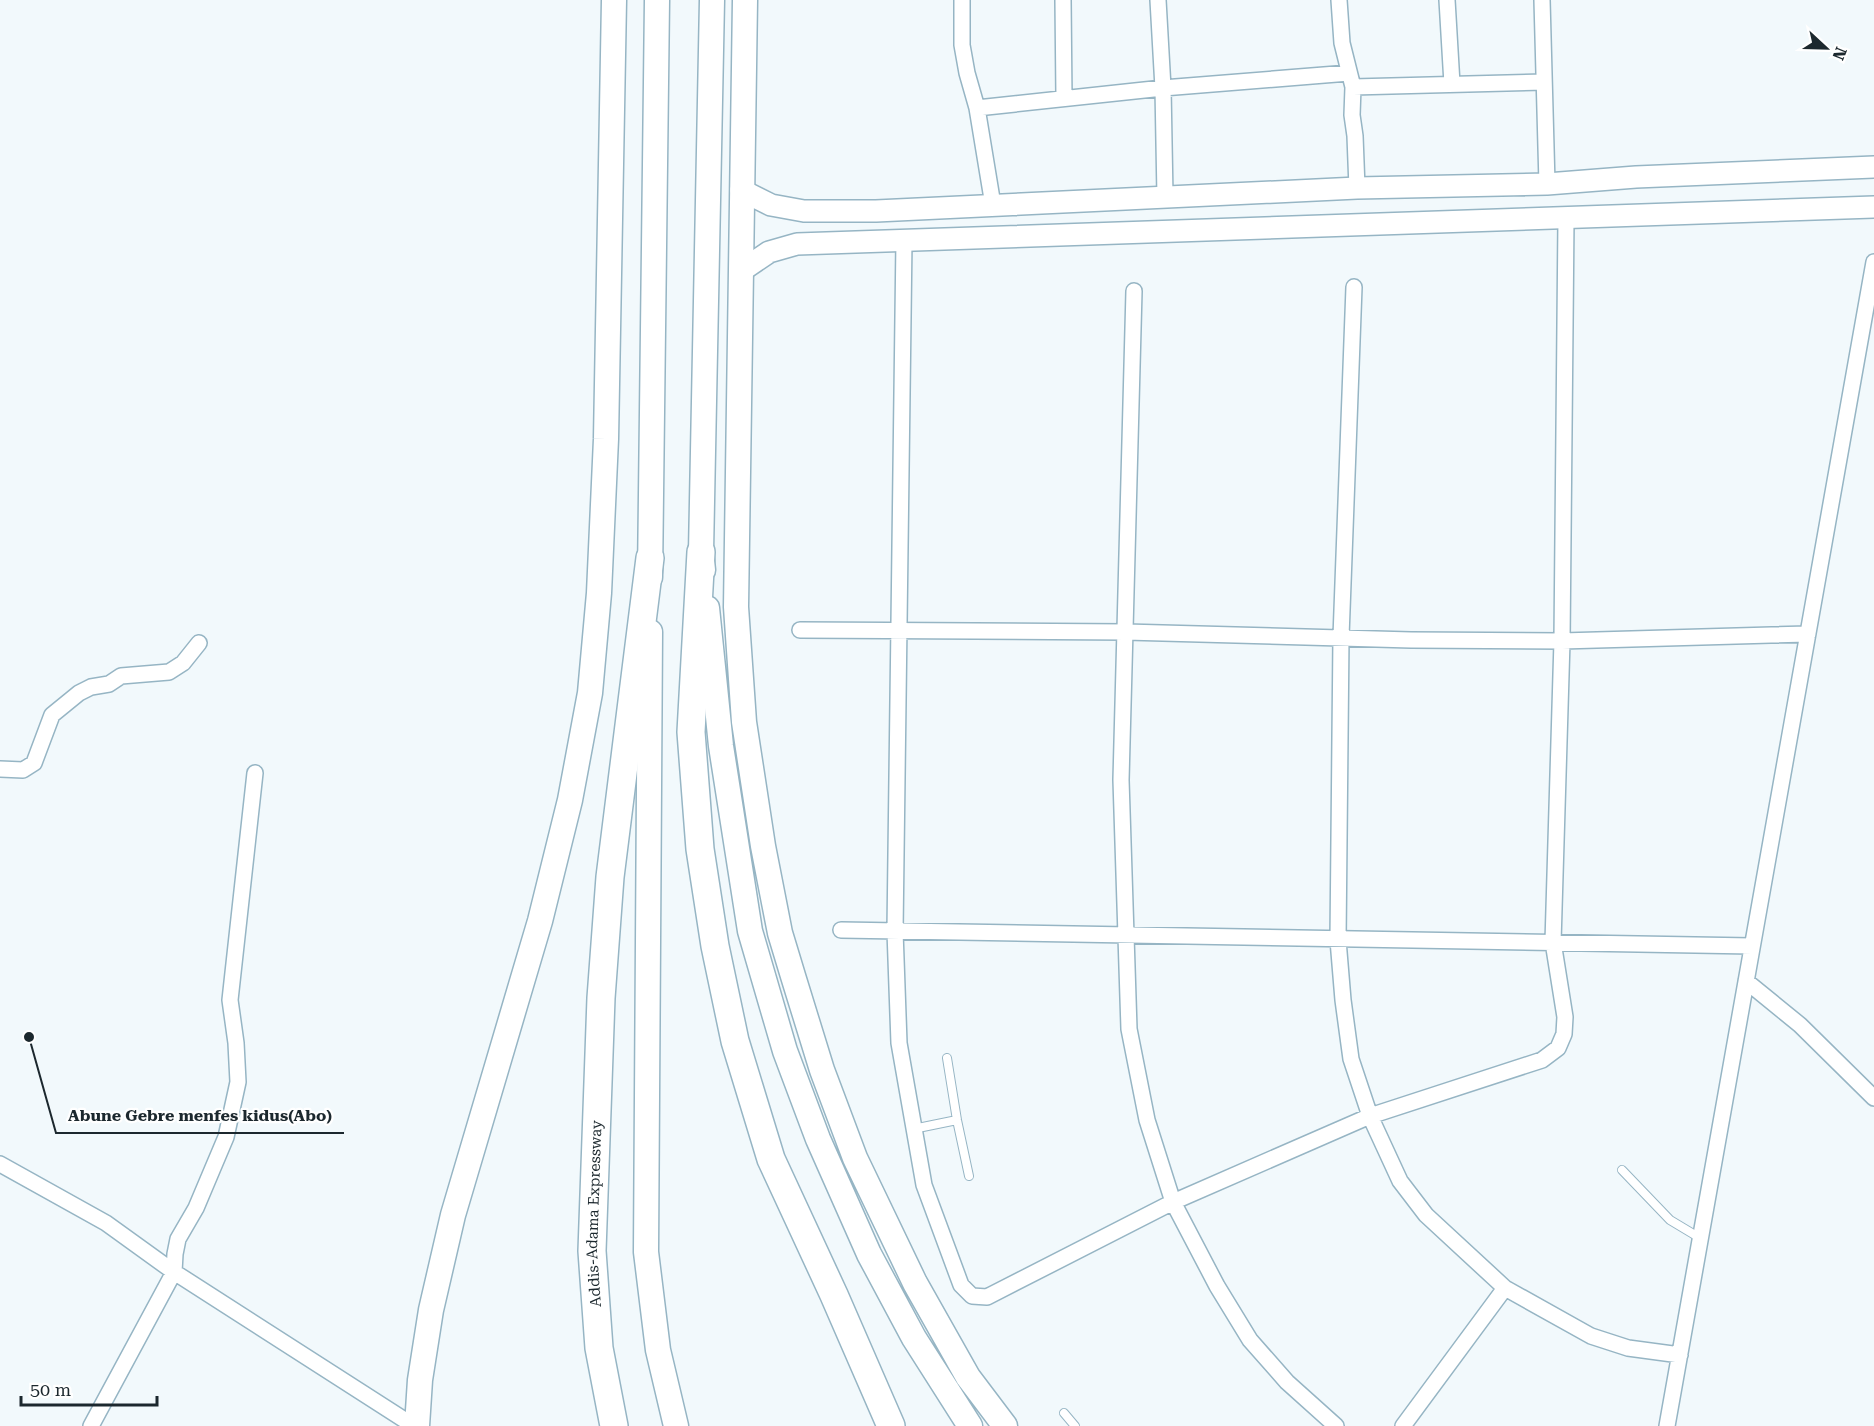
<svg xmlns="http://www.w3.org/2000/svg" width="1874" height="1426" font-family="'Roboto Serif',serif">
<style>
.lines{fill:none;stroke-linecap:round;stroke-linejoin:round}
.service-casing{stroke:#96b5c4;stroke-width:10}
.minor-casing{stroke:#96b5c4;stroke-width:18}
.secondary-casing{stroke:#96b5c4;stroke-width:24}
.trunk-casing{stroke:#96b5c4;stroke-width:27}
.motorway-casing{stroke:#96b5c4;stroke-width:30}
.service{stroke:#fff;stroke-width:8}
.minor{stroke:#fff;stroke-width:15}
.secondary{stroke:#fff;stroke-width:21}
.trunk{stroke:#fff;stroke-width:24}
.motorway{stroke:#fff;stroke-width:27}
.labels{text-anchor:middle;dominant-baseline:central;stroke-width:4.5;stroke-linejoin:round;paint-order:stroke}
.street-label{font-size:15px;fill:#1c282e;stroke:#fff}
.leader{fill:none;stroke:#1c282e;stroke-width:2}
.callout-dot{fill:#1c282e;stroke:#fff;stroke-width:2}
.callout-label{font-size:16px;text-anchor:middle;font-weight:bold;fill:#1c282e;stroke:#fff;stroke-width:4.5;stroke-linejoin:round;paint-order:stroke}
</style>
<rect width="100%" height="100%" fill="#f2f9fc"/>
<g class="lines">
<defs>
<path id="service" d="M947,1058L957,1120L969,1176
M913,1129L957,1120
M1622,1170L1670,1220L1700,1238
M1064,1413L1075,1426"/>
<path id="minor" d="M962,0V45L967,73L977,108L993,205
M1063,0L1064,98
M1158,0L1163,88L1165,197
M1339,0L1342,43L1353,87L1352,115L1355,136L1357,188
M1447,0L1452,84
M1542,0L1547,184
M1353,87L1544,82
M977,108L1163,88L1349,73
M904,240L895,931L899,1043L924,1185L961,1285L972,1296L987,1297L1173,1202L1370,1116L1542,1060L1558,1048L1564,1034L1565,1017L1553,942L1562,641L1566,219
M1354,287L1341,637L1338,940L1343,1000L1351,1059L1370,1116L1400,1181L1426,1215L1505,1288L1591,1336L1628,1348L1680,1355
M1134,291L1121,780L1129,1029L1147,1120L1173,1202L1217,1286L1250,1340L1287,1382L1336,1426
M800,630L1126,632L1411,640L1562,641L1808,634
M0,769L23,770L34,763L52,715L79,693L91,687L109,684L121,676L169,672L183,663L199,643
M841,930L1752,946
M1746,981L1800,1025L1874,1098
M0,1164L106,1223L174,1272L414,1426
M91,1426L174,1272L175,1254L178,1239L196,1208L226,1137L238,1082L236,1043L230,1000L255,773
M1403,1426L1505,1288
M1667,1426L1874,262"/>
<path id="secondary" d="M741,190L771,205L804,211H876L1357,188L1547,184L1636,177L1874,167
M741,271L769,252L797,244L1874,207"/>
<path id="trunk" d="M745,0L736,607L744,722L763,846L780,933L793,976L822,1070L855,1158L915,1283L968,1377L1005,1426
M703,570L701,552L712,0
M650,577L657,0
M707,608L721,746L750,931L785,1051L818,1139L869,1254L914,1338L970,1426
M650,632L646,1252L658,1350L676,1426
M417,1426L420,1380L431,1310L453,1215L540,921L570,800L590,693L599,593L606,439L614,0"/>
<g id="motorway">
<path d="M701,552L691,732L700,849L715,946L735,1041L771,1159L834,1295L891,1426"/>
<path id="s1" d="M614,1426L599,1348L592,1251L601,998L610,877L650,558"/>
</g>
</defs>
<use href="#service" class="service-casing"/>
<use href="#minor" class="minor-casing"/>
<use href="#secondary" class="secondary-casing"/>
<use href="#trunk" class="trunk-casing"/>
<use href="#motorway" class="motorway-casing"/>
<use href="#service" class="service"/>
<use href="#minor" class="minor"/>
<use href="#secondary" class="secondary"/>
<use href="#trunk" class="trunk"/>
<use href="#motorway" class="motorway"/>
</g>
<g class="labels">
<g class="street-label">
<text stroke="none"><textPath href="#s1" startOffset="214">Addis-Adama Expressway</textPath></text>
</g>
</g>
<path class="leader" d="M29 1037L56 1133H344"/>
<circle class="callout-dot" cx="29" cy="1037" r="6"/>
<g class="callout-label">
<text x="200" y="1121">Abune Gebre menfes kidus(Abo)</text>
</g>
<g transform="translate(1826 48) rotate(112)" stroke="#ffffff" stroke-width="4.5" paint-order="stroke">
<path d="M0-4.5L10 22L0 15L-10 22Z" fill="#1c282e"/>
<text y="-9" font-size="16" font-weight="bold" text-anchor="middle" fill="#1c282e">N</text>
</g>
<path d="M21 1396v9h136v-9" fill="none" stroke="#1c282e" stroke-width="3"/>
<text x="30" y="1396" font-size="18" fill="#1c282e" stroke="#ffffff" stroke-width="4.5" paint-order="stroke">50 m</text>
</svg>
